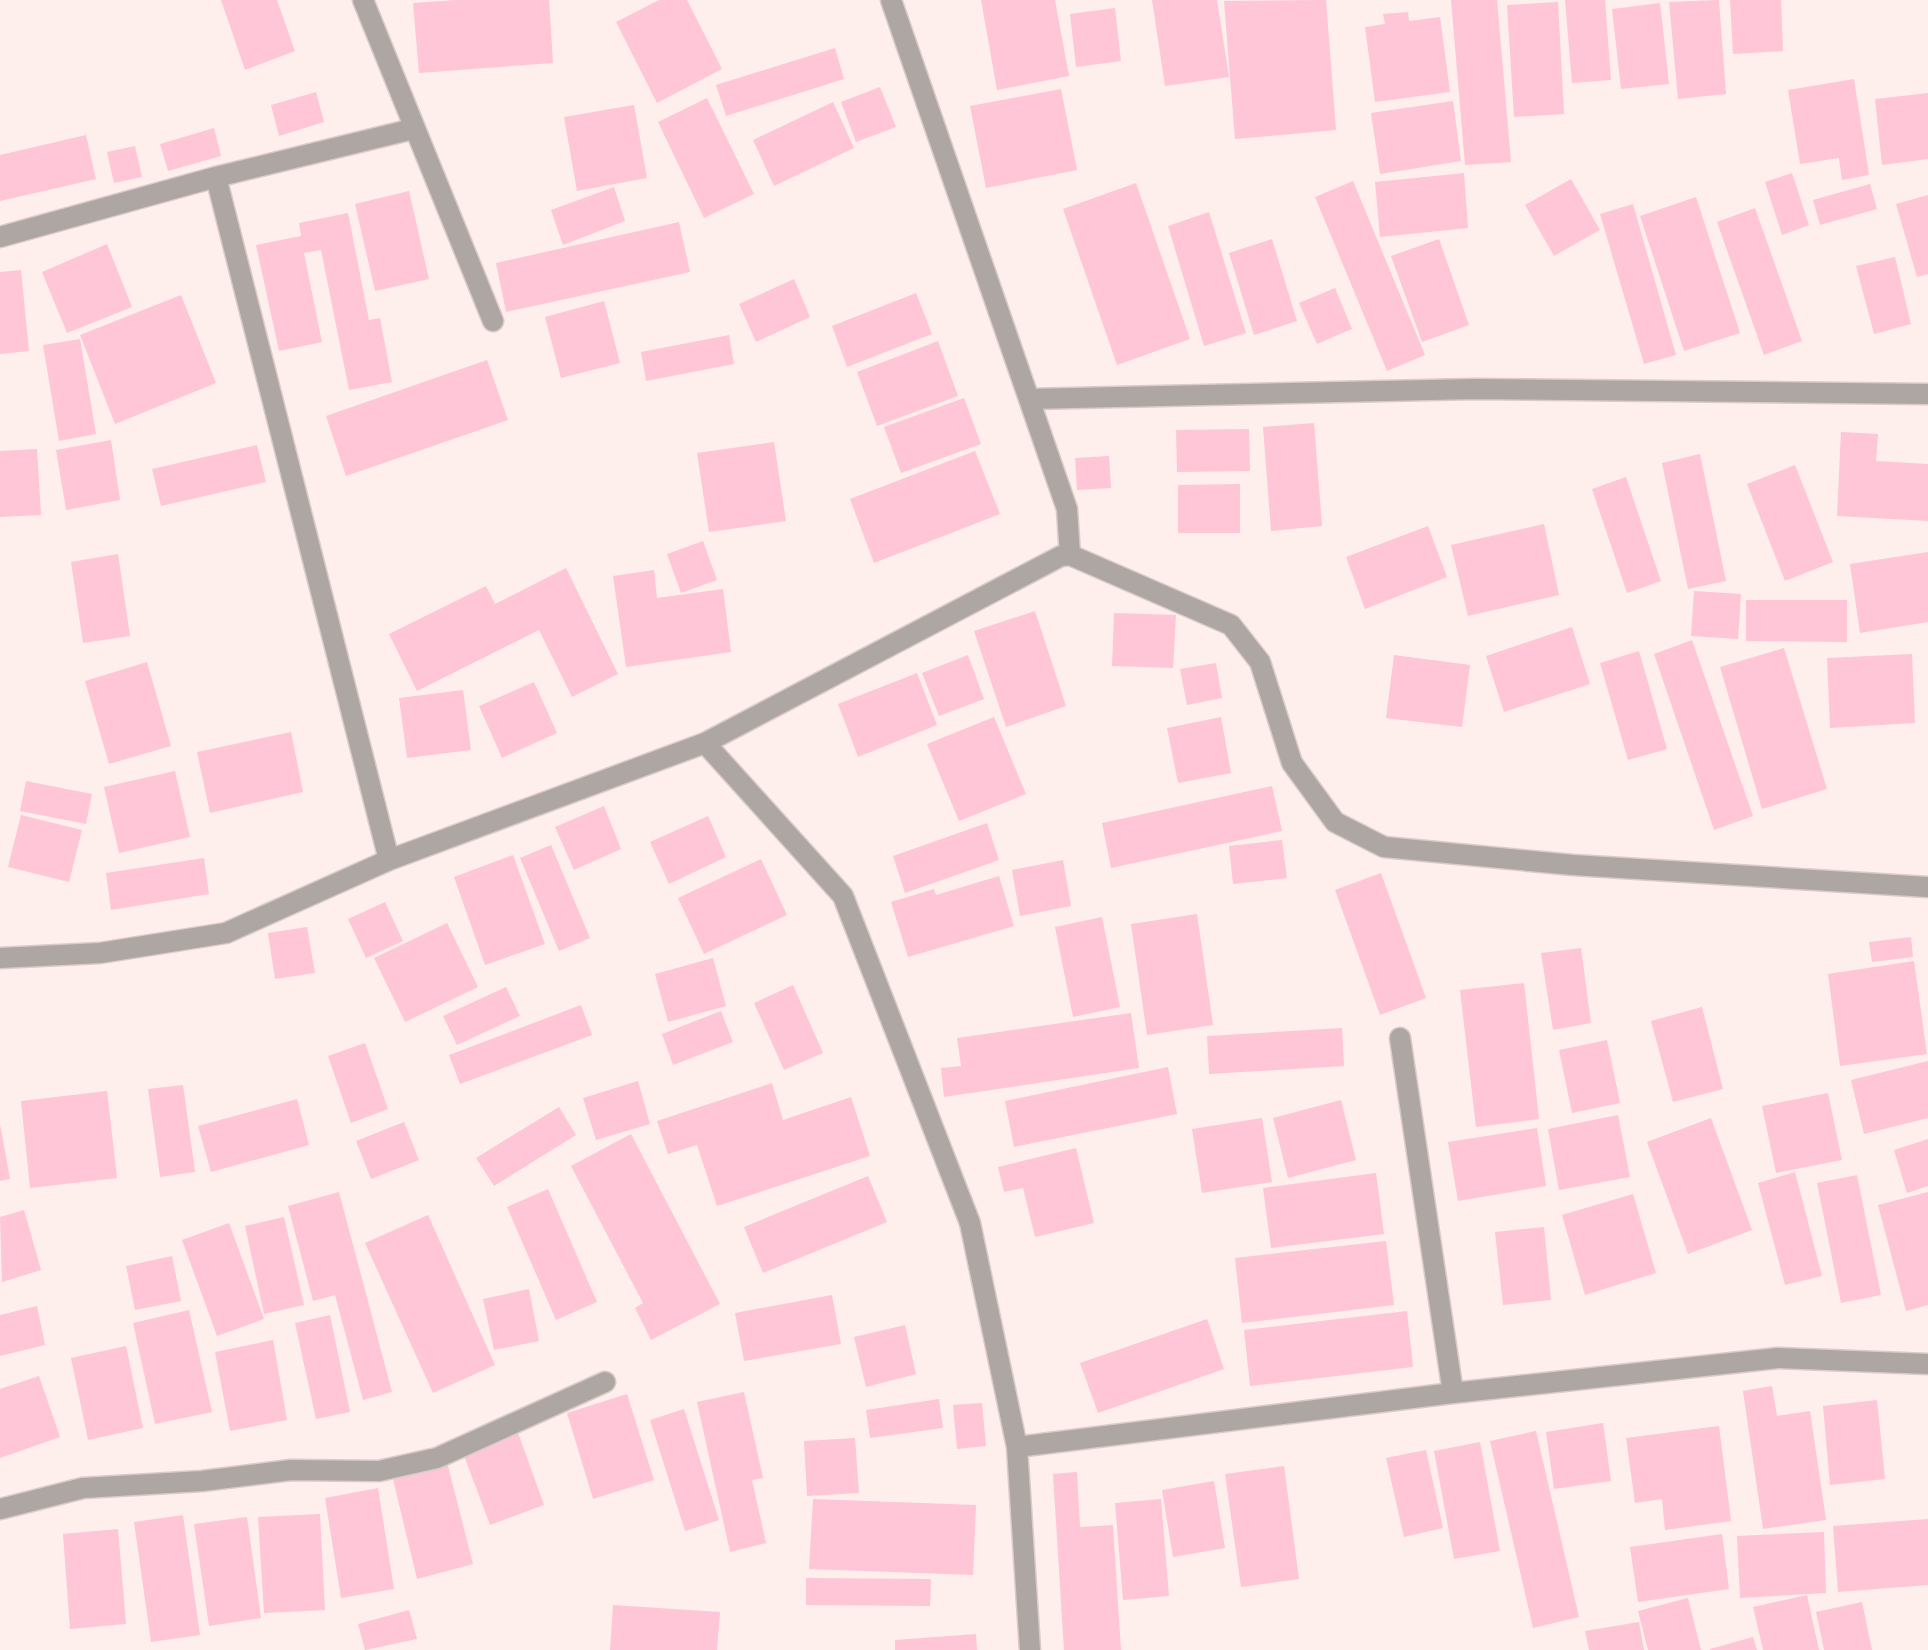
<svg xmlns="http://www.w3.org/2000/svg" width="1928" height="1650" font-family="Raleway,sans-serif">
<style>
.building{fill:#fec6d7}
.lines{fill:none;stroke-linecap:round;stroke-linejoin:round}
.minor-casing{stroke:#dacbca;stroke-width:23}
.minor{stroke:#ada6a2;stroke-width:20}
</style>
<rect width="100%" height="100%" fill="#feeeec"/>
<path class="building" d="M221,0H277L295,51L245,70Z
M456,0H549L553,63L419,73L413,3Z
M659,0H687L722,69L657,103L616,22Z
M981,0H1055L1069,76L997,90Z
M1152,0H1217L1229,77L1165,86Z
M1326,0L1336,130L1235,139L1224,1Z
M1451,0H1497L1511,162L1465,165Z
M1565,0H1605L1611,80L1572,83Z
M1719,0L1726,94L1678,99L1669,2Z
M1730,0H1781L1783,51L1733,54Z
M1558,2L1564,114L1514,117L1507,5Z
M1660,3L1669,84L1621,89L1612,9Z
M1115,8L1121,61L1076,67L1070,14Z
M1408,12L1409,21L1440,17L1450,92L1375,102L1365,27L1385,24L1383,14Z
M835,48L844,79L726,116L716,85Z
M1854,79L1869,175L1842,180L1839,158L1800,164L1788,90Z
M880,87L896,127L856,142L841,102Z
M1061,89L1077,170L986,188L970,106Z
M316,92L324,122L279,136L271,105Z
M1928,93V159L1882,165L1875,99Z
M707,98L754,194L704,218L658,122Z
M1453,101L1461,161L1380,174L1371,113Z
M833,102L854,148L774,186L753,140Z
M634,105L647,178L577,191L564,117Z
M214,128L221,156L168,171L160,144Z
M86,135L96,179L0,201V155Z
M135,146L142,177L114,183L107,152Z
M1464,173L1468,228L1380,237L1375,182Z
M1792,173L1809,225L1782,235L1765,182Z
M1571,179L1600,230L1554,256L1525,205Z
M1353,181L1425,355L1387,371L1315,197Z
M1136,183L1190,339L1117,365L1063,209Z
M1870,184L1877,209L1820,225L1813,200Z
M614,187L625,221L563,245L551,210Z
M409,191L429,279L375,291L355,204Z
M1928,195V274L1917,277L1896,204Z
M1696,197L1740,333L1684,351L1640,216Z
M1633,204L1676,355L1644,364L1600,214Z
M1755,208L1802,341L1764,355L1717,222Z
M1209,212L1246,333L1204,346L1168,226Z
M348,213L369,320L380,318L392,382L349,390L321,250L304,253L322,342L279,351L256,245L301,236L299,223Z
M679,222L690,272L506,312L496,263Z
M1272,239L1297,321L1254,335L1229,253Z
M1439,239L1469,325L1422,342L1391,256Z
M107,244L132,307L67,333L42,272Z
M1895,257L1911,324L1874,334L1856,266Z
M21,270L29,351L0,354V272Z
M794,279L810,317L756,342L739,304Z
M1335,288L1352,329L1317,344L1299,303Z
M916,293L932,334L847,367L832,326Z
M181,295L216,383L115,424L80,335Z
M604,301L620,363L561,378L545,317Z
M729,335L734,364L646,381L641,352Z
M80,339L96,434L59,441L43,345Z
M938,341L958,396L877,426L857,372Z
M487,360L508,420L346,476L326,416Z
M964,398L981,444L901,473L884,427Z
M1314,423L1322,526L1271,531L1263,427Z
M1249,429L1250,471L1177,472L1176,430Z
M1841,432L1878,434L1876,461L1928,464V521L1837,516Z
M111,440L120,500L66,510L56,450Z
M774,442L786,521L709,532L697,453Z
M257,445L266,482L161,506L152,469Z
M37,449L41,515L0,517V451Z
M975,451L1000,514L874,563L850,499Z
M1700,454L1726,581L1688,589L1662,463Z
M1109,456L1111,488L1077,490L1075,458Z
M1795,465L1833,562L1785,581L1747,484Z
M1626,477L1661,581L1627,593L1592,489Z
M1240,484V533H1178V485Z
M1544,524L1559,595L1468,616L1451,545Z
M1428,526L1447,577L1365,609L1346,557Z
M703,541L717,580L681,593L667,554Z
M1928,552V622L1860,633L1850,564Z
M118,554L130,636L83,643L71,562Z
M566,568L618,674L572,697L539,630L417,691L389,634L486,586L495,604Z
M654,570L657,598L723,589L731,652L626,667L613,576Z
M1694,591L1741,594L1738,639L1691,636Z
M1746,600H1847V642L1746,641Z
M1035,611L1066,706L1006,727L974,631Z
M1114,613L1176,615L1173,668L1112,666Z
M1572,627L1590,684L1504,712L1486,656Z
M1692,640L1753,816L1714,830L1654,654Z
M1784,648L1827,789L1762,809L1720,667Z
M1639,651L1667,749L1628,760L1600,663Z
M1912,654L1915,723L1830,728L1827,658Z
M968,655L984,699L939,716L922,673Z
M1394,655L1470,665L1462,727L1386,718Z
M147,662L171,746L109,764L85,681Z
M1216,663L1222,698L1187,705L1180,669Z
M917,673L937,725L858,757L838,704Z
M534,682L557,733L502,758L479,706Z
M463,690L471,750L407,758L399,698Z
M994,717L1026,794L959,821L927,744Z
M1221,717L1231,773L1178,783L1167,728Z
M291,732L303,792L210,813L197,752Z
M175,771L190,837L119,853L104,787Z
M26,781L92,794L86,824L20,811Z
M1272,786L1282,831L1111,868L1102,823Z
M604,806L621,849L574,870L555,827Z
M21,815L82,830L69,882L8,867Z
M708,816L726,857L669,884L650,842Z
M987,823L999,860L905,893L893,856Z
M1282,840L1287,878L1233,884L1229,846Z
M551,845L590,938L559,951L520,858Z
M513,855L545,944L485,965L454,877Z
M204,858L209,894L111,910L106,873Z
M761,859L787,915L704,954L678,898Z
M1063,860L1071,906L1020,916L1012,870Z
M1381,873L1426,998L1380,1015L1335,890Z
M999,876L1014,926L908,957L891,902L934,889L936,895Z
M385,902L403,941L366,958L348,919Z
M1197,914L1213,1025L1147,1035L1131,924Z
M1102,917L1120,1007L1073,1017L1055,927Z
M447,923L478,987L405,1022L374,958Z
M307,927L315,973L275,979L268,933Z
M1911,937L1913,957L1872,962L1869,942Z
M1581,948L1591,1023L1553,1030L1541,953Z
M713,958L726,1006L668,1022L655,974Z
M1914,961L1927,1054L1840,1066L1828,974Z
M1524,983L1539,1119L1476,1127L1460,990Z
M793,985L823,1053L784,1070L754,1003Z
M506,987L520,1016L457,1045L443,1016Z
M581,1005L592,1035L460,1084L449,1055Z
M1702,1007L1723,1089L1673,1102L1651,1021Z
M721,1011L733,1042L673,1065L662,1034Z
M1131,1013L1139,1068L944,1097L941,1068L961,1066L957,1038Z
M1342,1028L1344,1066L1209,1074L1207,1036Z
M1607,1040L1620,1103L1572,1113L1559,1050Z
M365,1043L388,1109L351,1123L328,1056Z
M1928,1061V1118L1864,1134L1851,1080Z
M1168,1067L1177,1114L1014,1147L1005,1101Z
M638,1081L650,1124L596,1140L583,1098Z
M772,1083L783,1120L851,1097L870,1156L717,1206L697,1145L668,1154L657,1121Z
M183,1085L195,1172L160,1177L148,1089Z
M107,1091L117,1178L30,1188L21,1101Z
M1828,1093L1842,1160L1776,1173L1762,1106Z
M297,1099L309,1145L211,1172L198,1126Z
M1341,1100L1356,1160L1288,1178L1273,1118Z
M559,1107L576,1135L494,1186L476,1158Z
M1618,1115L1630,1177L1559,1190L1548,1129Z
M1262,1118L1272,1182L1202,1193L1192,1129Z
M1711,1118L1752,1230L1688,1254L1647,1142Z
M404,1122L419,1160L371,1179L356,1141Z
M0,1124L10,1179L0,1181Z
M1537,1128L1546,1186L1458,1201L1448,1142Z
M631,1134L720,1304L651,1340L635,1308L643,1303L571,1166Z
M1928,1139V1186L1907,1193L1894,1150Z
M1076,1148L1094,1223L1035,1237L1023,1188L1004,1192L998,1167Z
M1795,1172L1822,1276L1785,1285L1758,1183Z
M1376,1173L1384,1234L1271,1248L1263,1188Z
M1857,1175L1881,1295L1841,1303L1817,1183Z
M868,1176L887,1222L763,1273L744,1227Z
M548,1189L597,1302L556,1320L507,1207Z
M339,1192L392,1392L363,1400L335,1295L313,1301L288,1206Z
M1928,1192V1305L1906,1311L1878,1205Z
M1633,1194L1656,1273L1585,1295L1562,1215Z
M24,1210L41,1270L2,1282L0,1217Z
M428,1215L495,1365L433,1393L365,1243Z
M284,1217L304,1305L264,1314L245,1226Z
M229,1223L264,1319L217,1336L182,1240Z
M1544,1227L1551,1300L1503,1305L1495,1232Z
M1386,1241L1394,1305L1242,1323L1235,1258Z
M172,1256L181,1301L135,1310L126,1266Z
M529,1289L539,1341L494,1350L483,1299Z
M832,1295L841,1344L744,1361L735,1313Z
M37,1306L45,1345L0,1356V1315Z
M189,1310L212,1412L155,1424L133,1323Z
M1407,1311L1413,1367L1250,1386L1244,1330Z
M330,1315L350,1412L316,1419L295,1323Z
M1207,1319L1224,1369L1098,1413L1080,1363Z
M905,1325L916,1374L866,1387L854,1337Z
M273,1340L287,1420L230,1431L215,1352Z
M126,1346L143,1428L88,1440L71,1358Z
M39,1376L60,1437L0,1458V1389Z
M1772,1386L1777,1416L1810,1411L1826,1520L1763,1529L1743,1391Z
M744,1392L763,1478L752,1480L766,1543L730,1552L697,1402Z
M627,1394L654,1480L593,1499L567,1413Z
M939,1399L943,1428L870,1438L866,1410Z
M1877,1400L1885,1479L1830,1485L1823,1406Z
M982,1403L986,1446L957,1449L953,1405Z
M684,1409L719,1520L685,1531L650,1420Z
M1603,1423L1611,1481L1554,1489L1546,1432Z
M1719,1426L1731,1521L1665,1530L1662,1499L1635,1503L1626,1438Z
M1536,1431L1579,1617L1533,1628L1490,1441Z
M518,1433L544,1505L490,1525L463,1453Z
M855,1438L859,1493L807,1496L804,1441Z
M1480,1442L1500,1551L1454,1559L1434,1451Z
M1426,1450L1443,1528L1404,1537L1386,1458Z
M447,1462L473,1564L417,1579L392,1475Z
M1284,1466L1299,1579L1241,1587L1225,1474Z
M1077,1472L1080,1527L1113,1525L1121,1650H1064L1053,1474Z
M1214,1481L1225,1548L1173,1557L1162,1490Z
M378,1488L394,1589L341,1598L325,1498Z
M813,1499L976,1505L973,1575L809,1569Z
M1161,1499L1169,1596L1123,1600L1115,1503Z
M320,1514L325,1610L264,1613L258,1517Z
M183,1515L200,1635L151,1642L134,1522Z
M247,1517L261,1618L209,1626L194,1524Z
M1928,1519V1585L1838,1592L1833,1526Z
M118,1529L126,1624L70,1629L63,1534Z
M1824,1532L1826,1593L1740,1598L1737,1536Z
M1722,1534L1729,1589L1638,1602L1630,1547Z
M806,1578L931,1579L930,1606L806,1605Z
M1807,1595L1819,1650H1763L1753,1607Z
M1688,1598L1701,1650H1648L1638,1611Z
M1862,1602L1872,1650H1824L1816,1612Z
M613,1605L720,1612L717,1650H610Z
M409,1610L417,1639L365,1650L358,1624Z
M1639,1622L1644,1650H1589L1585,1631Z
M976,1634L977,1650H895V1640Z
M1753,1637L1757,1650H1710V1649Z"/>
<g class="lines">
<defs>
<path id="minor" d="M363,0L493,321
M216,177L389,860
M0,237L216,177L413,129
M1029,399L1474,389L1928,394
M1070,555L1231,625L1260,662L1292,763L1335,822L1384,847L1573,865L1928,887
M705,743L843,896L970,1223L1017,1447L1030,1650
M0,958L100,953L226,933L389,860L705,743L1061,556L1070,555L1067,509L891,0
M1400,1038L1453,1393
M1017,1447L1453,1393L1778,1358L1928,1364
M0,1509L83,1488L202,1481L291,1470L379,1471L437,1458L605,1382"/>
</defs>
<use href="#minor" class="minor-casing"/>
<use href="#minor" class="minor"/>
</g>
</svg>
